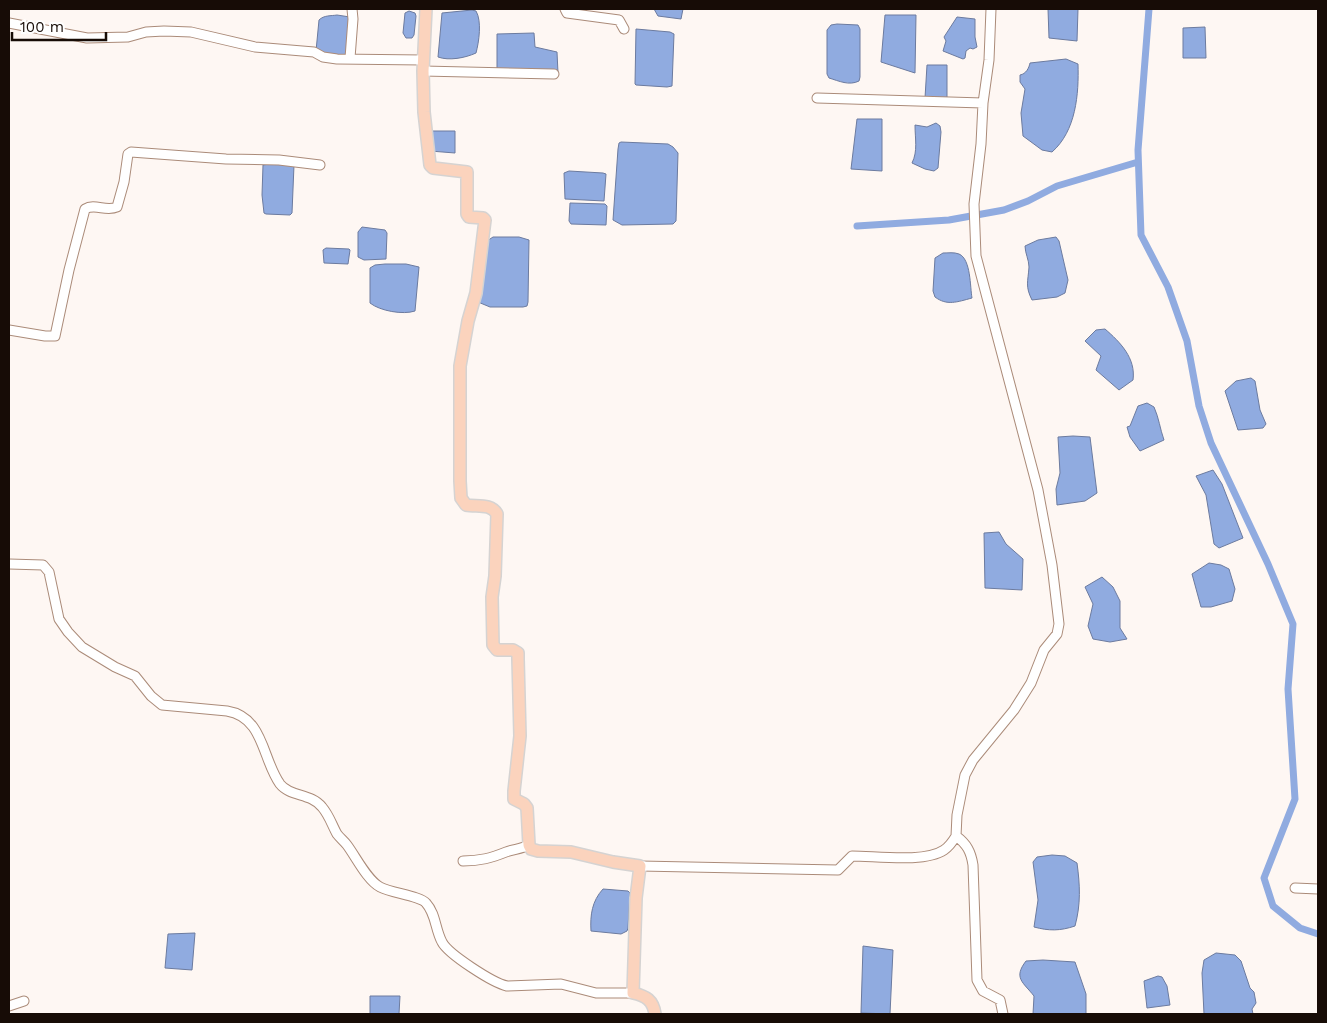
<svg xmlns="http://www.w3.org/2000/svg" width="1327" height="1023" font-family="'Work Sans',sans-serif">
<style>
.water{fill:#90abe0;stroke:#6c7b9f}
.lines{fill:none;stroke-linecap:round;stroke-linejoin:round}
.canal{stroke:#90abe0;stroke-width:7}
.minor-casing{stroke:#ab8b79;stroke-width:11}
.major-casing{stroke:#d5d3d2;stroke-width:14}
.minor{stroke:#fff;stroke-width:9}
.major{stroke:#fbd3bd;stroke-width:11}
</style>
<rect width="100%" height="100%" fill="#fef7f3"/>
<path class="water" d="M654,9H683L681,19L658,16Z
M1048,9H1078L1077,41L1049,38Z
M472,10L476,11C482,21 479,42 476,53C465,58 449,61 438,57L442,13Z
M409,11L415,13L416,16L414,35L412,38H406L403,33L405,13Z
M337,15L350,17V53L345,59L316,51L319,20C324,15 331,16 337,15Z
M885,15H916L915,73L881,62Z
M957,17L975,19V37L977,47L973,49L970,48L966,51L965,58L963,59L943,51L946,41L944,37Z
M837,24L858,25L860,29V77L859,81C849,86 839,81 829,78L827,74V30L831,25Z
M1205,27L1206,58H1183V28Z
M636,29L670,32L674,34L672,86L667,87L636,85L635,84Z
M534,33L535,47L557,52L558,73L497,71V34Z
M1066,59L1078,64C1079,94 1076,131 1052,152L1042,150L1023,136L1021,113L1025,89L1020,82V75C1026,74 1029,68 1030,63Z
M927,65H947V99L925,98Z
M857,119H882V171L851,169Z
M936,123L940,126L941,132L938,168L934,171L925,169L912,163C918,151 915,139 915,125L927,127Z
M431,131H455V153L430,151Z
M621,142L668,144L673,147L678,153L676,221L673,224L622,225L613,220L618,149L619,143Z
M281,162L294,165L292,213L290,215L266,214L264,213L262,195L263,165Z
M569,171L603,173L606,174L604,201L565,199L564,173Z
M570,203L605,204L607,206L606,225L571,224L569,221Z
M362,227L385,230L387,233L386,259L364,260L358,257V232Z
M493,237H519L529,240L528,302L527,306L523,307H490L478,302L487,241Z
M1056,237L1059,241L1068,280L1065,293L1057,297L1032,300C1025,286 1028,282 1029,267C1029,260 1025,253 1025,246L1038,240Z
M326,248L349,249L350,250L348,264L324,263L323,250Z
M943,253C948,253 954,252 959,254C971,259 970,287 972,298C957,302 947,306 935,297L933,291L935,258Z
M385,264H406L419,267L415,311C403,315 380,311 370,303V268L375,265Z
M1105,329C1120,342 1136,358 1133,380L1119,390L1096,370L1101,356L1085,341L1096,330Z
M1251,378L1255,381L1260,410L1266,424L1263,428L1238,430L1225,391L1236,381Z
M1147,403L1154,407C1159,418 1160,429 1164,440L1140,451L1130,437L1127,427L1130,426L1138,406Z
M1073,436L1090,437L1097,493L1085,501L1057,505L1056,489L1060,473L1058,437Z
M1213,470L1222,484L1243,538L1219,548L1214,544L1206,495L1196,476Z
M999,532L1006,544L1023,559L1022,590L985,588L984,533Z
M1209,563L1221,565L1229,569L1235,589L1232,601L1211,607H1201L1192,574Z
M1102,577L1113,587L1120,601V628L1127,639L1110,642L1093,639L1088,626L1093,604L1085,587Z
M1052,855L1065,856L1077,863C1080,885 1081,904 1075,926C1060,931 1049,931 1034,927L1038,900L1033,862L1037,857Z
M603,889L628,891L630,893L628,928L627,931L621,934L591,931C590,915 592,901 603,889Z
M195,933L192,970L165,968L168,934Z
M863,946L893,950L890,1014L861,1013Z
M1216,953L1235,955L1241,961L1250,988L1254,992L1256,1003L1252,1009L1253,1014H1204L1202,973L1204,960Z
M1043,960L1075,962L1086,994V1014H1033L1034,996C1023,982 1013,978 1026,961Z
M1158,976L1162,977L1167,986L1170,1005L1147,1008L1144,981Z
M370,996H400L399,1014H370Z"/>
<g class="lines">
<path class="canal" d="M1149,9L1138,150L1141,235L1168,287L1187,341L1199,406L1211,443L1268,564L1293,624L1288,689L1295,799L1264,878L1273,906L1300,928L1318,934
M857,226L949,220L1004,210L1028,201L1057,186L1138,162"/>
<defs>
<path id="minor" d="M565,9L567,13L619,20L624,29
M991,9L989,60L983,103L981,144L974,204L976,256L1038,490L1052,565L1059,624L1057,634L1044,650L1031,683L1014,710L973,760L965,775L957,815L956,836C967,844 971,852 973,865L977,980L983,991L1000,1000L1003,1014
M9,23L87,38L128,37L146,32L164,31L191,32L255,47L314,52L323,57L337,59L423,60
M350,58L353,19L352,9
M423,71L554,74
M817,98L983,103
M9,330L45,336H55L69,270L85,209C95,203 106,212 117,207L124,182L128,154L131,152L226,159L279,160L320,165
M9,564L43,565L49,572L59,619L68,632L82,647L115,667L135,676L151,696L162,705L227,711C264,717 262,759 280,784C290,797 311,793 322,807C329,815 332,825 337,834C340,838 344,841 347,845C356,857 367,880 380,887C391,893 420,896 426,903C436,914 435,929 442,942C448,954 493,983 507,986L561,984L596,993H633
M463,861C480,861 491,858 506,852C514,849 521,849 529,845
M640,866L838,870L852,856C876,856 925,863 944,850C950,846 953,841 956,836
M1295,888L1318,889
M9,1006L24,1001"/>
<path id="major" d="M426,9L423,71L424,112L430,165L433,168L467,172V214L469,217L483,218L485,220L476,293L468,321L460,366V481L461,498L466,505C477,507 491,503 497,514L495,576L492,597L493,645L497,650H513L518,653V659L520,736L514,791V799L524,804L527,808L529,845L531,849L538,851L571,852L613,862L640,866L636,898L633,993C646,996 653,1000 655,1014"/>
</defs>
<use href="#minor" class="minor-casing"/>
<use href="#major" class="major-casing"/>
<use href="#minor" class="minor"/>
<use href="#major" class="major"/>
</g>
<rect width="1327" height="1023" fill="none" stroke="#170c06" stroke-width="20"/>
<path d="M12 32v8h94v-8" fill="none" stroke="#170c06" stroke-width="2.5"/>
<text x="20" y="32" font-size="15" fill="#170c06" stroke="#ffffff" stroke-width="4" paint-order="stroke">100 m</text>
</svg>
